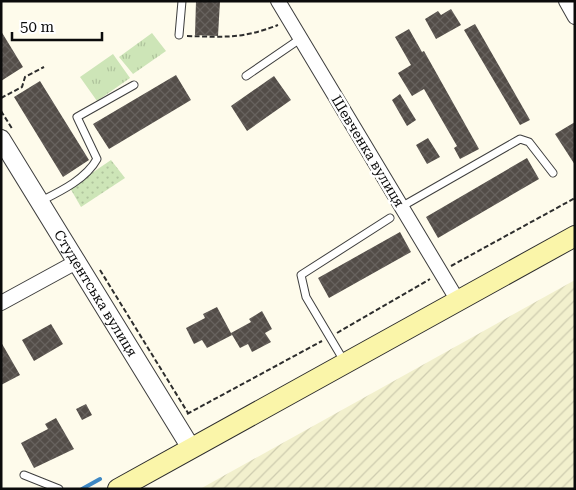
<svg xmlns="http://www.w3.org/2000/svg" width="576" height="490" font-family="'Roboto Serif',serif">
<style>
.farmland{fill:url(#farmland-furrows)}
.grass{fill:url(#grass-dots)}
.park{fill:url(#park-tufts)}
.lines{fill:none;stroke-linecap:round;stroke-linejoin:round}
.stream{stroke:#3e88c4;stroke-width:4}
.building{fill:url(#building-cross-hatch)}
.service-casing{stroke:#3e3e3e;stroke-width:9}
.minor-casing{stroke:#3e3e3e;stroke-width:16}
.tertiary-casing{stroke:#3e3e3e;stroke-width:20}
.secondary-casing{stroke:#2d2d2d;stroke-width:22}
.path{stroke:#2d2d2d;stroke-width:2;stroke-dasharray:5 2.5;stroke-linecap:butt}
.service{stroke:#fff;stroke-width:7}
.minor{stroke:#fff;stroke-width:14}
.tertiary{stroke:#fff;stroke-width:18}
.secondary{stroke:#faf5a9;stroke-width:20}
.labels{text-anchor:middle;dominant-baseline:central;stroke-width:5;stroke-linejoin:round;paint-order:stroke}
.street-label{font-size:14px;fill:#0b0b0b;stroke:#fff}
</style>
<defs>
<pattern id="farmland-furrows" width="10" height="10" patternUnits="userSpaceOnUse" patternTransform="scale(1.25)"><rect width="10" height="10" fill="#f2f0cd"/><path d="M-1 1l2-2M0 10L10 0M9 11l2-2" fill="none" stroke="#ceccaf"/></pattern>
<pattern id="grass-dots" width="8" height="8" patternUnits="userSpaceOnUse" patternTransform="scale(1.25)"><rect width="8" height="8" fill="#cde5b7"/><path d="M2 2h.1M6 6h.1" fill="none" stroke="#afc39c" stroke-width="1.8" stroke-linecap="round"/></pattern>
<pattern id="park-tufts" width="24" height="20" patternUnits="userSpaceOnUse" patternTransform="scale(1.25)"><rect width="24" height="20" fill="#cde5b7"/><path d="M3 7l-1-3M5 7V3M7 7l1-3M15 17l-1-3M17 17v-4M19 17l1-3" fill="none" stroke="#afc39c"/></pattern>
<pattern id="building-cross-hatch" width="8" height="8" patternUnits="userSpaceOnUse" patternTransform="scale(1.25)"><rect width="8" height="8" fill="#534d48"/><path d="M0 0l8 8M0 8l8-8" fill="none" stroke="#67625e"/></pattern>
</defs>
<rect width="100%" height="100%" fill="#fefbeb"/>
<path class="farmland" d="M575,280V489H200Z"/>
<path class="grass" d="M111,160L125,178L81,207L70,188Z"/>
<path class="park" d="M152,33L166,51L133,74L119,57Z
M113,54L130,78L97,101L80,77Z"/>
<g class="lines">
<path class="stream" d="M82,489L100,479"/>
</g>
<path class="building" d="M196,1H220L218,36L195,35Z
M451,9L461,25L436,39L425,19L438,11L441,15Z
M475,24L530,120L520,125L464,30Z
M409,29L422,52L424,51L479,149L460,159L454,148L457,146L424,89L412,96L398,73L411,65L395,37Z
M1,31L23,67L1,81Z
M176,75L191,100L109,149L93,124Z
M274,76L291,100L247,131L231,106Z
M40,81L89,160L63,177L14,97Z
M400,94L416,120L407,126L392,100Z
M575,122V165L555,134Z
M428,138L440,157L427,164L416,145Z
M527,158L539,179L438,238L426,217Z
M400,232L411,252L329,298L318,278Z
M217,307L232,335L207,348L202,340L194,344L186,328L205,318L203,314Z
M262,311L272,329L265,333L271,342L252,352L248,344L240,348L231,333L251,322L249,319Z
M51,324L63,344L34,361L22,340Z
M1,342L20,375L1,385Z
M86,404L92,415L82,420L76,409Z
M56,418L74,449L34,468L21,443L48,429L45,424Z"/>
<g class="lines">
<defs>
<path id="service" d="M179,35L182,1
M246,76L300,39
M41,201C61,191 86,179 97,159L77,117L134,85
M401,207L520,139L529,142L553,173
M344,361L306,297L301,275L390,218
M24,475L59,489"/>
<path id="minor" d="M278,1L458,301
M566,1L575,17
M1,303L78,261"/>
<g id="tertiary">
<path id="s1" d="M1,139L191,448"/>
</g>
<path id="secondary" d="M118,489L575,236"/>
</defs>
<use href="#service" class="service-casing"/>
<use href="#minor" class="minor-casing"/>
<use href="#tertiary" class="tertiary-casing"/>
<use href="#secondary" class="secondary-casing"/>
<path class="path" d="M187,36C225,37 242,39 278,25
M1,98L22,87L25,77L44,67
M1,111L13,130
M451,266L575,198
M100,270L188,413
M337,333L430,279
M187,414L322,341"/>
<use href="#service" class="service"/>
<use href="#minor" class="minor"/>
<use href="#tertiary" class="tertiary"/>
<use href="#secondary" class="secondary"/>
</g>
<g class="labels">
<g class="street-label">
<text transform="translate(368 151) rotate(59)">Шевченка вулиця</text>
<text stroke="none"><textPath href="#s1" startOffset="181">Студентська вулиця</textPath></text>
</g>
</g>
<rect width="576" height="490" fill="none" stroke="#0b0b0b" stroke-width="5"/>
<path d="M12 32v8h90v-8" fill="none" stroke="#0b0b0b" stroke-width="2.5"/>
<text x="20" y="32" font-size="15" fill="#0b0b0b" stroke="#ffffff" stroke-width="4" paint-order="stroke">50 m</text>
</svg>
